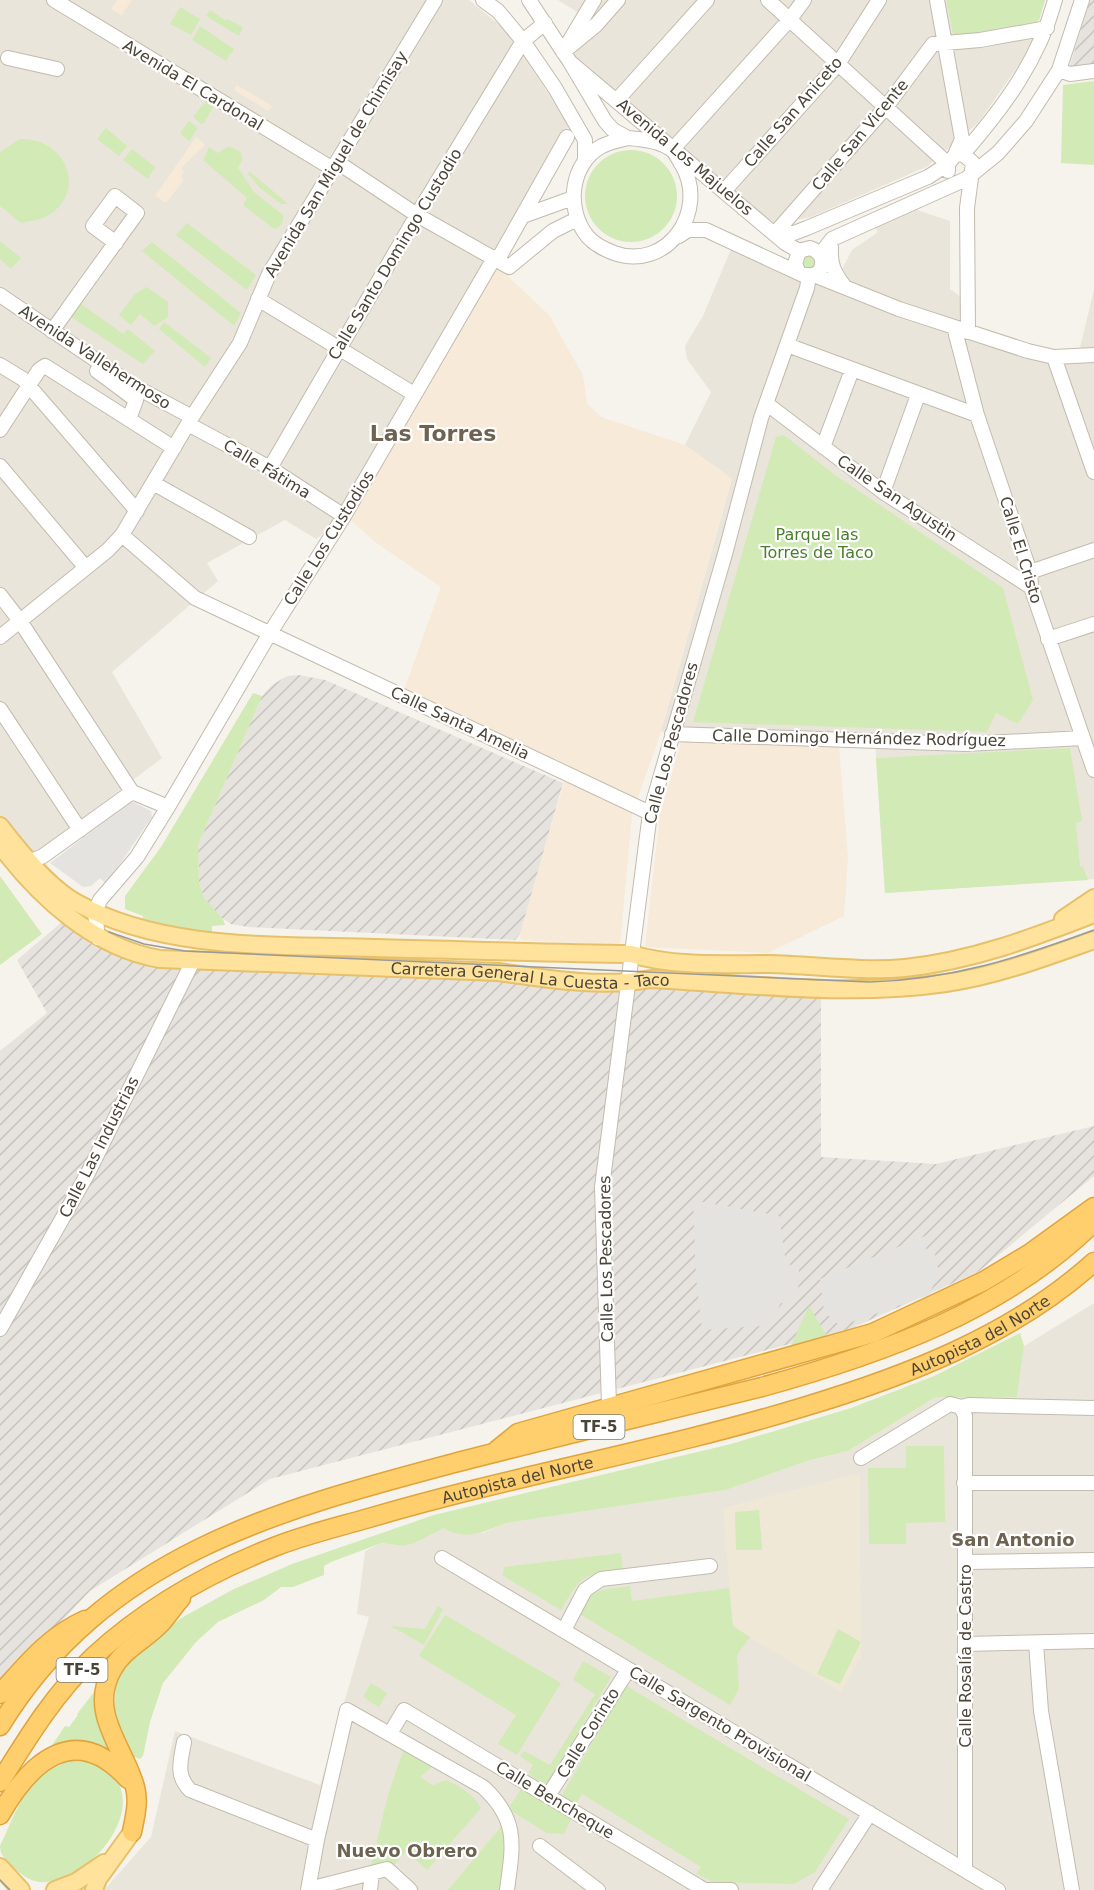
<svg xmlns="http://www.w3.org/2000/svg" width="1094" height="1890" font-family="'DejaVu Sans',sans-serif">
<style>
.residential{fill:#eae5da}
.commercial{fill:#f7ead8}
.industrial{fill:url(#industrial-furrows)}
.education{fill:#efe8d6}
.green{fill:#d2eab5}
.parking{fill:#e5e3e0}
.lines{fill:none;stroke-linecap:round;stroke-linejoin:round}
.minor-casing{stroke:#c2bbae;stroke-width:16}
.major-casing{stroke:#e6c16a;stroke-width:20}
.highway-casing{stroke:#e0a43c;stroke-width:21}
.minor{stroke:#fff;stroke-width:14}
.major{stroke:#ffe39c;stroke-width:16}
.highway{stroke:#ffcf6e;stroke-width:18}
.tram{stroke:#9a9a9a;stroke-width:1.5}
.labels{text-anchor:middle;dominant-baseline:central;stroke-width:4.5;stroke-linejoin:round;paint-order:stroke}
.shield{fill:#fff;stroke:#817c74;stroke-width:1.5}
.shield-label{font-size:15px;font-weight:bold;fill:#4b4439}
.street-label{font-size:16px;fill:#4b4439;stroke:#fff}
.park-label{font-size:16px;fill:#4a7f2a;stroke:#fff}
.neighbourhood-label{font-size:18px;font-weight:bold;fill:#6e6250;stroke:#fff}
.district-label{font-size:22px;font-weight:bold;fill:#6e6250;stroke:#fff}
</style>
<defs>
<pattern id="industrial-furrows" width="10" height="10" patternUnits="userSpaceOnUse" patternTransform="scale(1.5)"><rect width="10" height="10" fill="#e6e2dd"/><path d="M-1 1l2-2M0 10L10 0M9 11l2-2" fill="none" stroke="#c7c3be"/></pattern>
</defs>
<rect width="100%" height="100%" fill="#f6f3ec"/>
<path class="residential" d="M0,0H469L508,32L569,125L494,263L347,517L316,539L285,520L207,563L218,581L112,672L162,758L29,859L0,822Z
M558,0H1045L1028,52L978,123L928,166L811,217L773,224L574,59L577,12Z
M905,206L950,221V289L968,302V332L1078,356L1094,289V879L885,893L875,741L672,734L661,731L732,479L685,445L711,392L687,359L685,346L703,316L734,242L814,275L828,273L842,269L852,250L877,233L875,220Z
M1094,1303V1890H104L151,1837L175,1731L320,1785L369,1617L357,1614L365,1551L382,1543L403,1546L444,1528L483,1533L506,1523L726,1490L807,1461L848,1451L936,1397H1017L1024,1346Z"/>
<path class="commercial" d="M117,0H132L122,15L111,9Z
M237,85L265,102L272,106L268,111L234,90Z
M196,137L205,145L181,168L184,172L181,177L184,180L166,203L155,196Z
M494,263L549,315L583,375L587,403L601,417L685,445L732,479L659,738L632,814L620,945L521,940L520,934L569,765L404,690L441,587L375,542L347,517Z
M682,739L839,746L848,857L844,916L768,953L645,947L660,814Z"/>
<path class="industrial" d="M1090,0H1094V71L1067,75Z
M299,675L325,680L563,783L520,934L515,940L248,927L231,924L216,914L204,898L199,882L198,845L262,696L272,685L287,676Z
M63,921L138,964L821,995V1157L936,1164L1094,1126V1176L978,1272L852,1328L270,1479L90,1591L0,1686V1051L47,1013L17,960Z"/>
<path class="education" d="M860,1473L861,1657L841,1692L733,1627L723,1508Z"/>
<path class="green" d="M946,0H1045L1039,21L957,39L953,34Z
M180,7L200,19L191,35L170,24Z
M210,10L226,21L227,19L243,27L239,36L206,16Z
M200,26L234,49L226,61L192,40Z
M1094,81V165L1061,163L1063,85Z
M205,102L213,107L204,123L201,124L193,117Z
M189,121L198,128L189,141L180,133Z
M106,128L127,146L119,156L97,139Z
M20,139C65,137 88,190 49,215C41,220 30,221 21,223L0,206V152Z
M229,146L241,152L242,160L238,168L254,192L283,215C284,223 281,227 274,229L243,205L247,198L203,160L209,147L218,153Z
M132,149L155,167L148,179L123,160Z
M585 196a46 46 0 1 1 92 0a46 46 0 1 1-92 0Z
M250,171V172L288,204H281L260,188L248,174Z
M187,223L256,275L247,290L176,235Z
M0,241L21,258L11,269L0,259Z
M152,242L241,313L234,326L142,251Z
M802 262a7 7 0 1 1 14 0a7 7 0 1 1-14 0Z
M147,287L168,302V317L154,326L140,314L131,325L119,315L135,294Z
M81,304L123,334L128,329L155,351L143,364L71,317Z
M164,322L211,358L205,367L159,329Z
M784,435L835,475L1003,588L1033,700L1018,724L996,713L987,732L693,722L776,437Z
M253,693L262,696L198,845L199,882L204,898L223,919L225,925L212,926V932L142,922L143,916L125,909V896L161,847Z
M1070,748L1082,821L1076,823L1080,867H1083L1088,880L885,893L876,758Z
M0,876L42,934L0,965Z
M809,1306L828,1338L789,1350Z
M1020,1333L1024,1346L1017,1397H936L848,1451L807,1461L726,1490L506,1523C486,1531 465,1542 444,1528L414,1543L403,1546L382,1543L331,1562L324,1566V1575L293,1587H281L264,1600L218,1622L196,1642L163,1683L150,1722L143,1756L140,1759L132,1756L117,1725L114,1714L116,1683L122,1670L155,1637L183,1617L234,1589L292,1564L434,1515L731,1444L851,1408L934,1376Z
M906,1446H944L945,1522L906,1523V1544H869L868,1468H906Z
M759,1510L762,1550H736L735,1512Z
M621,1553L623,1571C582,1574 582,1575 561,1610L503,1576L504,1567Z
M630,1586L632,1601L729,1588L733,1626L750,1637L737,1655L739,1689L730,1705L578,1613C592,1587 603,1590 630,1586Z
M438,1606L443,1609L424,1645L391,1626L425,1629Z
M445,1615L561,1683L517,1755L498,1744L516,1715L419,1656Z
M838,1629L861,1642L840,1684L817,1674Z
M583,1661L611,1677L547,1785L528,1774L533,1765L520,1756L524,1751L550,1765L595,1694L573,1680Z
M101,1683L110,1752L50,1748L65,1726L69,1727L78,1715L77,1714Z
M371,1683L387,1693L379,1707L363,1697Z
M625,1685L849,1819L815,1872L794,1884L713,1882L696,1874L701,1867L582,1794L576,1804L562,1795Z
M404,1748L434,1765L420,1777L433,1785L446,1780C460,1786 474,1795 481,1808L427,1870L406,1851L393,1866L385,1861L371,1866L388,1795Z
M83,1759C166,1781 102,1877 47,1882C34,1884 23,1876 14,1868C7,1861 0,1856 0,1846C20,1804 30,1763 83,1759Z
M521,1789L571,1819L564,1834L547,1833L508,1809Z
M504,1823L507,1847L502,1890H448Z"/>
<path class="parking" d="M131,801L151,811L152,817L106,884L100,878L91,886L83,887L50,863Z
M693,1200L779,1216L785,1257L791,1266L799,1268L798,1299L792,1298L789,1306L781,1303L770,1321L761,1326L702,1330L696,1278Z
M925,1236L927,1255L935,1254L939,1273L929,1295L840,1326L824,1312L820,1279Z"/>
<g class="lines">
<defs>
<path id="minor" d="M54,0L333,169
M483,0L498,11L523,41L555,88L585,140V161
M529,0L570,62L605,121L613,130L628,138
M768,0L948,164
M937,0L962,139L955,155
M567,45L594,0
M563,52L596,25L618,0
M8,58L57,69
M570,62L785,243L799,251
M1059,70L1070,74L1094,71
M617,100L707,0
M628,138C642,139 661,141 672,150C676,153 679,161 682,165C709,211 667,272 614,253C604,249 595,245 588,237C565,210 570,163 602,146C610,142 620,140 628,138Z
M672,150L790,19L804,0
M963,154C1003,108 1039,60 1055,0
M337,162L417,215L509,267L553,231L577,219
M948,171V164L955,155L963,154L973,163L967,208L968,332
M724,191L838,64L879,0
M523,216L573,198
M776,232L886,107L933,44L980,40L1047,28
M776,232L794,233L807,228L928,177L948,164
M679,236L688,230H706L803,275H814L820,271C825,260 821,252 810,248L799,251L795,264L798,271
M831,247C830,265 834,273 845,287
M820,255L832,239L966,179L998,153L1026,121L1059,70L1082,0
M814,275L899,309L1028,351L1054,357L1094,355
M0,295L134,386L192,417
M258,299L414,394
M954,327L977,415L1030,572L1031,587L1094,770
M52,331L65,313C89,279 113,246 137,213L115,196L93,226L116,243
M787,345L977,415
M1054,357L1094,472
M0,365L23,379L137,511
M97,371L136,400L129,419
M767,404L883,492L1031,587
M188,424L270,468L344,516
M0,430L39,370L45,366L174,448
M823,447L852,370
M0,466L86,568
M270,468L417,215L523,41L545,23
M153,483L249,537
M883,492L918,395
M122,535L195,598L650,813
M1030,572L1094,550
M0,595L20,621L132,792
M0,637L108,550L122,535L192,417L240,343L269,274L435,0
M1048,639L1094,624
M0,709L80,830
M672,734L966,744L1083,738
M132,792L168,807
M29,862L43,856L132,792
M98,938L95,912L100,900L137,857L168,807L270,633L344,516L493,260L501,254L567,137
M0,1329L88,1173L193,961
M609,1405L602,1187L650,813L725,554L761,418L807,288L809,276
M961,1407L965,1416V1870
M861,1458L950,1404L961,1407L969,1405L1094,1408
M964,1483H1094
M442,1558L998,1890
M965,1562L1094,1560
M564,1630L585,1590L601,1579L710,1566
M1036,1643L1041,1711L1072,1890
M965,1644L1094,1641
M391,1732L404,1710L698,1886L704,1890H731
M184,1742C181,1760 175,1775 190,1790L317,1840
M548,1796L628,1670
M540,1846L598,1890
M309,1889L387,1869L410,1890
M308,1890L317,1840L347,1710L483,1787C519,1820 513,1845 507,1890
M370,1890L372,1873
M820,1890L870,1813"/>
<g id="major">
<path d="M0,826C20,852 49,888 77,903C163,951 279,945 376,948C461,950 546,953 631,954C675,967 723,964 768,964C814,965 860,972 905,968C972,961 1032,938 1094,914"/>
<path id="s1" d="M0,845C39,897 94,948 160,959L498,972C547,979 601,988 651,979C748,984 849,997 946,983C996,976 1046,957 1094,940"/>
<path d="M1063,919L1094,898"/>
<path d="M0,1867L21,1890"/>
<path d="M55,1890L76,1882L104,1863"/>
<path d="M94,1890L98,1879L132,1832"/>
</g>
<g id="highway">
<path d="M497,1450L518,1433L873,1333L984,1281L1029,1254L1094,1207"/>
<path d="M0,1694C26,1665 49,1636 85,1620"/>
<path d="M0,1726C105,1555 277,1510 458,1462C559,1436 661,1412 762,1387C881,1354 1004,1311 1094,1222"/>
<path id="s2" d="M0,1782C28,1737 55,1693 93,1657C145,1609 208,1573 274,1547C304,1535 338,1527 369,1518C511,1476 658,1451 800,1408C904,1377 1012,1336 1094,1262"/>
<path d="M0,1815C30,1762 75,1720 128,1779"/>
<path d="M132,1832C135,1817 139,1802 135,1787C124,1747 88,1713 112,1670C123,1649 145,1640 161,1623C168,1615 174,1606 181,1598"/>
</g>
</defs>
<use href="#minor" class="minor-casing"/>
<use href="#major" class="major-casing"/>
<use href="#highway" class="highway-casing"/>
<use href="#minor" class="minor"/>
<use href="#major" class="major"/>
<use href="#highway" class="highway"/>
<path class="tram" d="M109,932L144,944L185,951L869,982C950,980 1018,958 1094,930
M0,1880L10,1890"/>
</g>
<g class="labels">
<g class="shield">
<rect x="573.5" y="1415" width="51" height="24" rx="4.5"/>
<rect x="56.5" y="1658" width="51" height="24" rx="4.5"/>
</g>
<g class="shield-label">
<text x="599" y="1427">TF-5</text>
<text x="82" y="1670">TF-5</text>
</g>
<g class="street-label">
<text transform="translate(193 85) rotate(31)">Avenida El Cardonal</text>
<text transform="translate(793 112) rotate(-49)">Calle San Aniceto</text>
<text transform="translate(860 135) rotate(-50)">Calle San Vicente</text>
<text transform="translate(685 157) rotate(40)">Avenida Los Majuelos</text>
<text transform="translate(336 164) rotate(-59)">Avenida San Miguel de Chimisay</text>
<text transform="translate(395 254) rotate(-59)">Calle Santo Domingo Custodio</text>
<text transform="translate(95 357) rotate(33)">Avenida Vallehermoso</text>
<text transform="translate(267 469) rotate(31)">Calle Fátima</text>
<text transform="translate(897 498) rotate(34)">Calle San Agustìn</text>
<text transform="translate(329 538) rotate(-58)">Calle Los Custodios</text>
<text transform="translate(1021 550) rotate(73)">Calle El Cristo</text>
<text transform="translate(460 723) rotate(25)">Calle Santa Amelia</text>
<text transform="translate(859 738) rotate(1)">Calle Domingo Hernández Rodríguez</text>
<text transform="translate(671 743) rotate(-75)">Calle Los Pescadores</text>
<text stroke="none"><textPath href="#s1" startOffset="572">Carretera General La Cuesta - Taco</textPath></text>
<text transform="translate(99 1147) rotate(-63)">Calle Las Industrias</text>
<text transform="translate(606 1259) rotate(-91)">Calle Los Pescadores</text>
<text stroke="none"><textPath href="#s2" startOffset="1108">Autopista del Norte</textPath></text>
<text stroke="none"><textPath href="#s2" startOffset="622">Autopista del Norte</textPath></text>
<text transform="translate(965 1656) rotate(-90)">Calle Rosalía de Castro</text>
<text transform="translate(720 1724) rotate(31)">Calle Sargento Provisional</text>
<text transform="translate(588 1733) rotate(-58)">Calle Corinto</text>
<text transform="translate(555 1800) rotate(31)">Calle Bencheque</text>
</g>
<g class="park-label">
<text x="817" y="534">Parque las<tspan x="817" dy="18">Torres de Taco</tspan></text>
</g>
<g class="neighbourhood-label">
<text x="1013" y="1539">San Antonio</text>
<text x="407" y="1850">Nuevo Obrero</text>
</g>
<g class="district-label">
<text x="433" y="433">Las Torres</text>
</g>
</g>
</svg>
